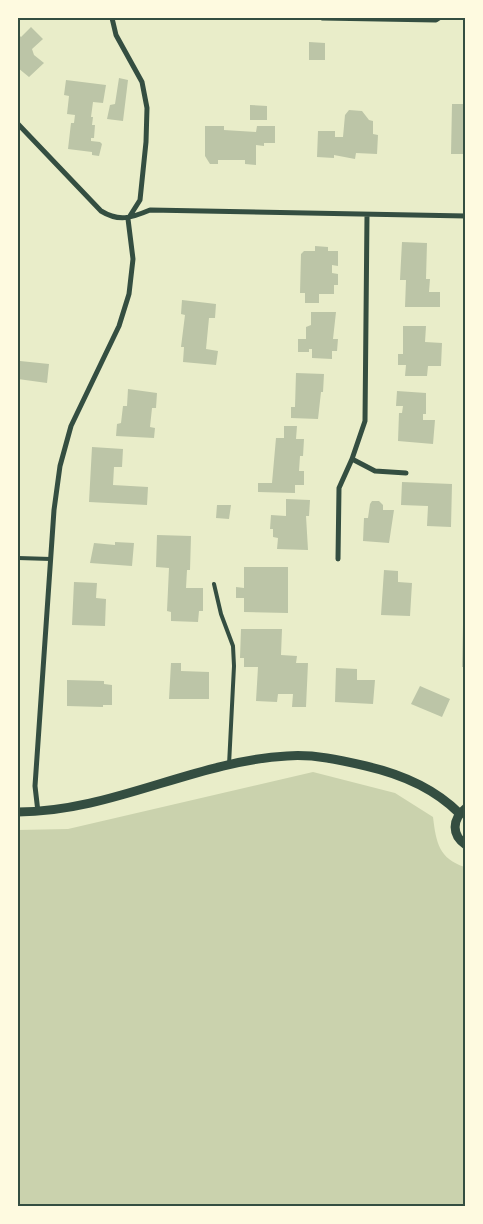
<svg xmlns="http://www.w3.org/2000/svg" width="483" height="1224" font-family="'Roboto Serif',serif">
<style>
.green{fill:#cad2ad}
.building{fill:#bcc5a7}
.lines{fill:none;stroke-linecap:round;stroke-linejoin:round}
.service{stroke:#344e41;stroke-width:4}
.minor{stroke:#344e41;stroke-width:5}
.tertiary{stroke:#344e41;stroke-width:9}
.neatline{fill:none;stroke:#344e41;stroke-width:2}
</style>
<rect width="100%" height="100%" fill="#e9edc9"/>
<path class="green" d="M313,772L395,793L433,817C436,842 439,859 465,867V1206H18V830L68,829Z"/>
<path class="building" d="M31,27L43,39L32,49L34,55L44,63L29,77L18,68V34L21,37Z
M309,42L325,43V60H309Z
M119,78L128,80L123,121L107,119L110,105L115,104Z
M66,80L106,85L103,103L93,102L91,117H93L92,125H95L94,138H91V141L100,142L102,144L99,156L92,155V152L68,149L71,123H74L75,115L67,114L69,96L64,95Z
M452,104H466L464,154H451Z
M250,105L267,106V120H250Z
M349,110L362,111L369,120L373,121V134L378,135L377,154L356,153L355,159L334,155V158L317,157L318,131H335V137H343L345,115Z
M205,126H224V130L256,132L257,126H275V143H264V146L256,145V165L245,164V160H218V164H210L205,156Z
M402,242L427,243L426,279H430L429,292H440V307H405L406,280H400Z
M315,246L328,247V251H338V266L332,265V273L338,274V285H334V294H319V303H305V293H300L301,254L304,251H315Z
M182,300L216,304L215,318H209L206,349L218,351L216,365L183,362L184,347H181L185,315L181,314Z
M311,312H336L333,339H338L337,351H332V359L312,358V349H309V352H298V339H306V327L311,325Z
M403,326H426L425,342L442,343L441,366H428L427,376H405L406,365H398V354H403Z
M20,361L49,364L47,383L18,379Z
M296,373L324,374L323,392H321L318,419L291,418V407H295Z
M128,389L157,393L156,408H152L150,427L155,428L154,438L116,436L117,424L121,423L123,406H127Z
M397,391L426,393V414H423V420H435L433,444L398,441L399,413H402L403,406H396Z
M284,426H297L296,439H304L303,456H300L299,471H304V485H295V493L258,492V483H272L276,438H284Z
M92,447L123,449L122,467H114L113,485L148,487L147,505L89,502Z
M402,482L452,484L451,527L427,526L428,506L401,505Z
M286,499L310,500L309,516H306L308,550L277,549L278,538L273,537V529H270L271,515L286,516Z
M372,501H379L383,505V510H394L389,543L363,541L364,518H368L370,504Z
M217,505H231L229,519L216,518Z
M157,535L191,536L190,570H187L186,588H203V611H199L198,622L171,621V612L167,611L169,568L156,567Z
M115,542L134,543L132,566L90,563L94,543L115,545Z
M244,567H288V613L244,612V598H236V587L244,588Z
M384,570L398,571V582L412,583L410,616L381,615Z
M74,582L97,583L96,598L106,599L105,626L72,625Z
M463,625L466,627V667H462Z
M241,629H282L281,655L297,656L296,663H308L306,707H292L293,694H278L277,702L256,701L258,667H244V658H240Z
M171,663H181V671L209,672V699H169Z
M336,668L357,669V680H375L373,704L335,702Z
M67,680L104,681V684L112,685V705H103V707L67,706Z
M420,686L450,699L442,717L411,704Z"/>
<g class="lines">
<path class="service" d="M18,558L51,559
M214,584L221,614L233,646L234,666L229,765"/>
<path class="minor" d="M322,18L436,20L439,18
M18,124L101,211C119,222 131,218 150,210L466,216
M352,459L375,471L406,473
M338,559L339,488L352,459L365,421L367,215
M38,812L35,786L54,510L60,466L71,426L119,326L129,294L133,259L128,219L140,200L146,142L147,108L142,82L116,35L112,18"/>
<path class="tertiary" d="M466,808C452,819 451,835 466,845
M18,812C111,812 195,761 287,756C314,754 340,760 366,766C401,774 434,788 459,813"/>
</g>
<rect width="483" height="1224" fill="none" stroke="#fefae0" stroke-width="38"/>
<rect x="19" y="19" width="445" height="1186" class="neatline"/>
</svg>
